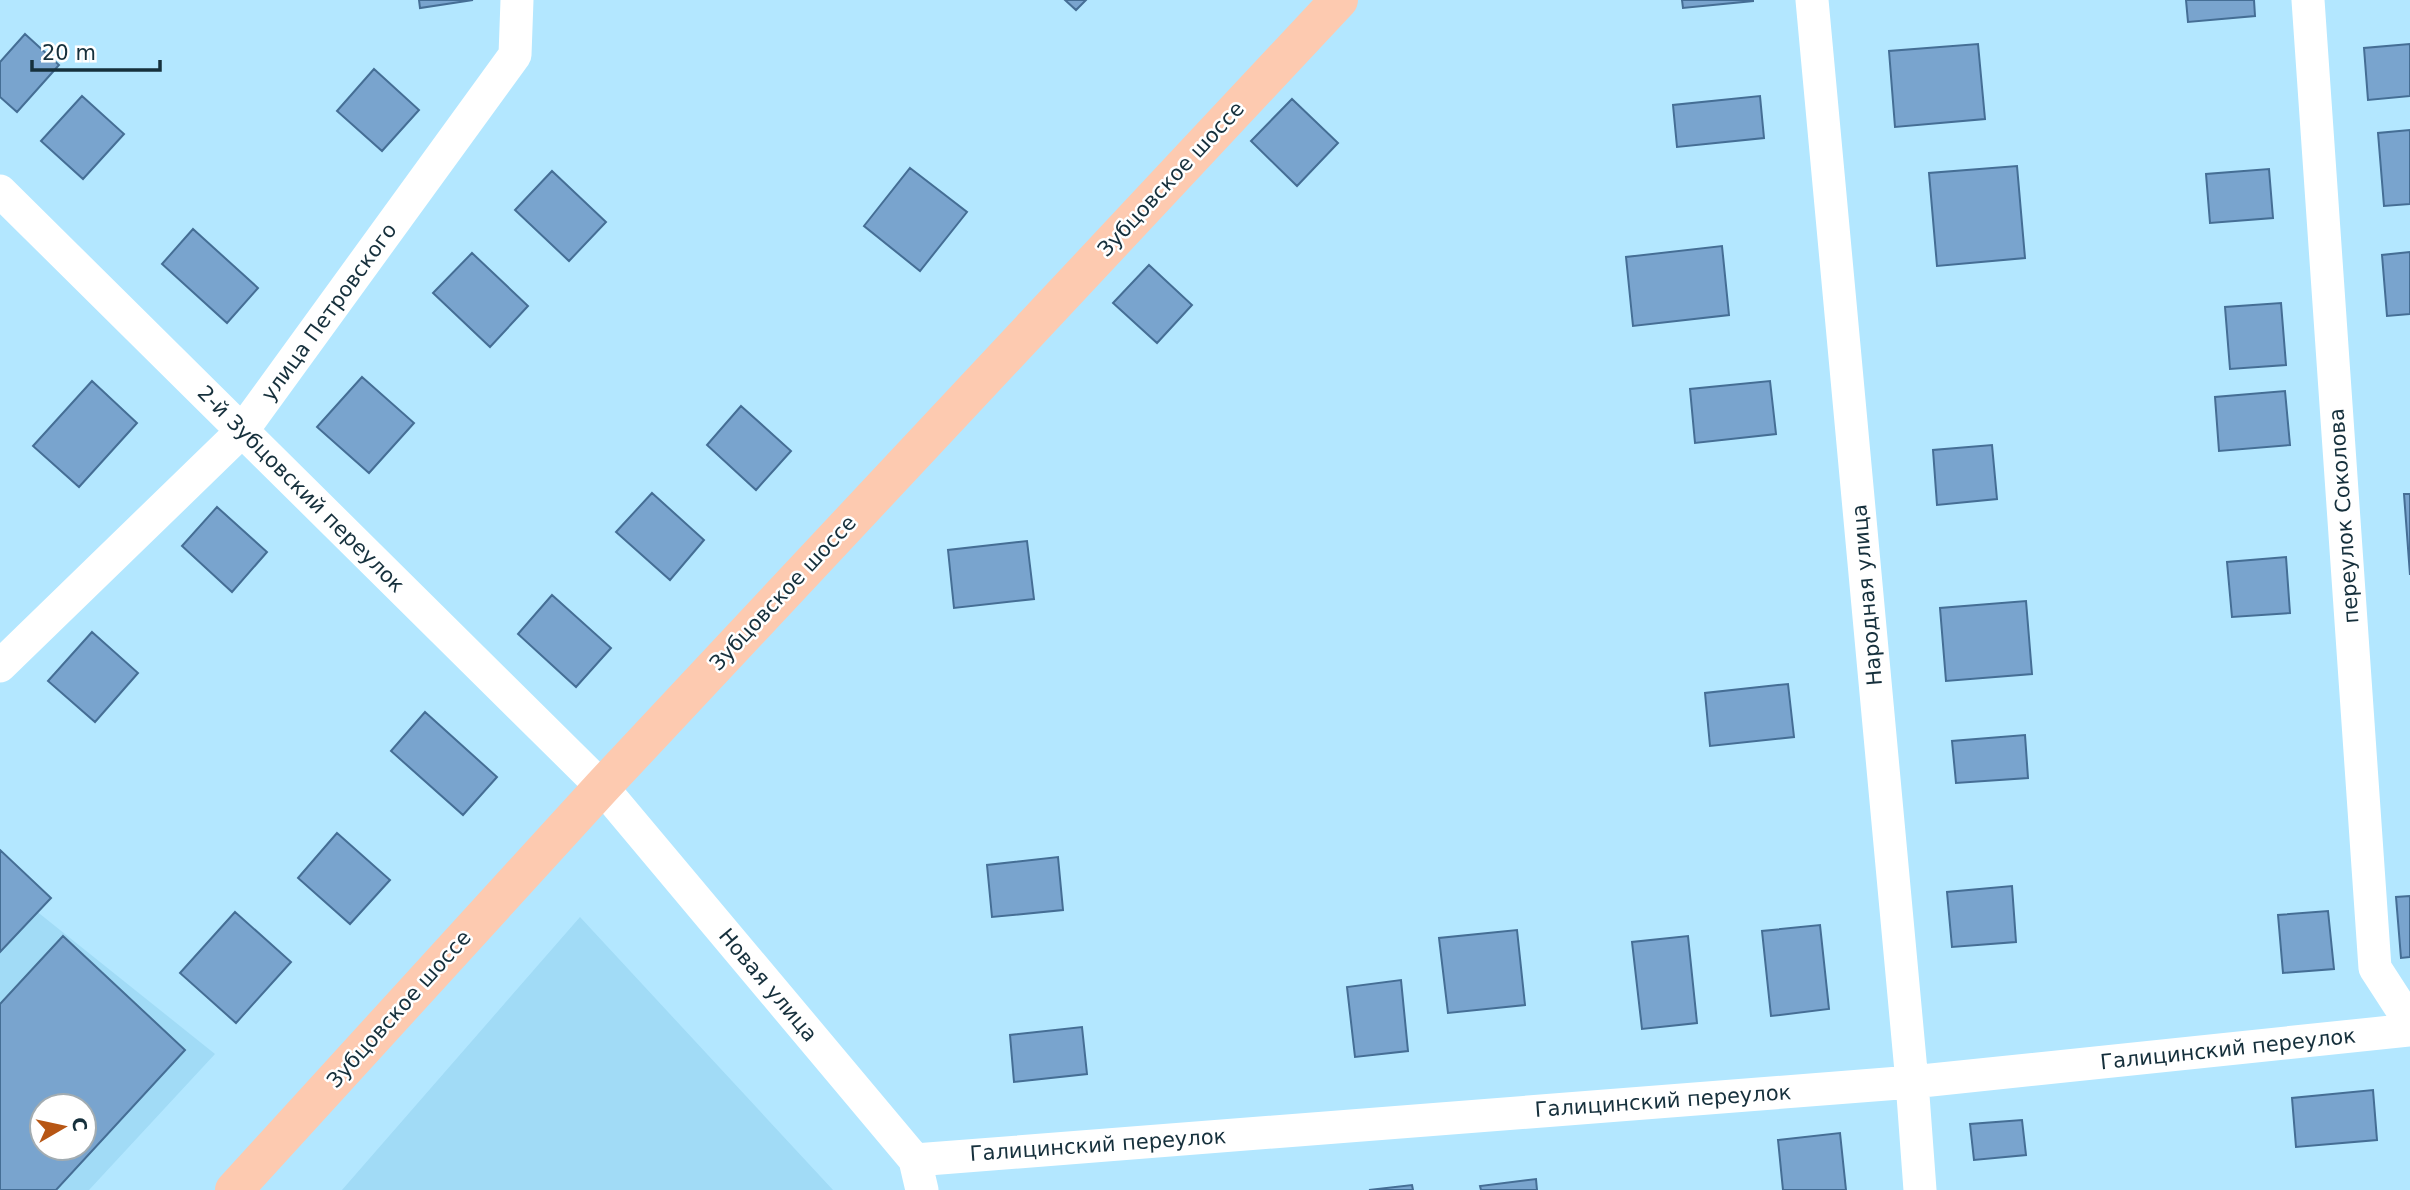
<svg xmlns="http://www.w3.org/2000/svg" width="2410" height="1190" font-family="'DejaVu Sans',sans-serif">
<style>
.built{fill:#a1dbf6;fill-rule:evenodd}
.building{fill:#79a4ce;stroke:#456e95;stroke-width:2;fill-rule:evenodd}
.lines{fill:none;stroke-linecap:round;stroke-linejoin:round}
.street{stroke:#fff;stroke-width:33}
.primary{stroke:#fdcab0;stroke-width:38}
.labels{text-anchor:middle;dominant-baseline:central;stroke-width:5;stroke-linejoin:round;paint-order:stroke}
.street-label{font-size:21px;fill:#16303c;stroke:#fff}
</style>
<rect width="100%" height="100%" fill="#b3e7ff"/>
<path class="built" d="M0,882L215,1054L89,1190H0ZM42,1106H84V1148H42Z
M580,917L833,1190H342Z"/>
<path class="building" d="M419,0H473L420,8Z
M1065,0H1086L1076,10Z
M1682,0H1753V1L1683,8Z
M2186,0H2254L2255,16L2188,22Z
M25,34L59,65L17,112L0,97V62Z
M1978,44L1985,119L1895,127L1889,51Z
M2410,44V96L2368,100L2364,48Z
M374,69L419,110L382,151L337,111Z
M82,96L124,134L83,179L41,141Z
M1760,96L1764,138L1677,147L1673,105Z
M1292,99L1338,143L1297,186L1251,141Z
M2410,130V204L2384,206L2378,133Z
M2017,166L2025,258L1937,266L1929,173Z
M910,168L967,212L920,271L864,226Z
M2269,169L2273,218L2210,223L2206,174Z
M552,171L606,222L569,261L515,210Z
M193,229L258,288L227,323L162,264Z
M1722,246L1729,315L1633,326L1626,257Z
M2410,252V314L2387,316L2382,255Z
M472,253L528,306L490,347L433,293Z
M1149,265L1192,305L1157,343L1113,303Z
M2281,303L2286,365L2230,369L2225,307Z
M362,377L414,423L369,473L317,427Z
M92,381L137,423L79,487L33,446Z
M1770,381L1776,434L1695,443L1690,389Z
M2285,391L2290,445L2219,451L2215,397Z
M741,406L791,451L756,490L707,445Z
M1992,445L1997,499L1937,505L1933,450Z
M652,493L704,540L670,580L616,532Z
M2404,494H2410V575Z
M217,507L267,552L232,592L182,546Z
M1027,541L1034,599L954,608L948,550Z
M2286,557L2290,613L2232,617L2227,562Z
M552,595L611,648L576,687L518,634Z
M2026,601L2032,674L1946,681L1940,608Z
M92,632L138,673L95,722L48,681Z
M1788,684L1794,737L1710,746L1705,693Z
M425,712L497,777L463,815L391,751Z
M2025,735L2028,778L1956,783L1952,741Z
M337,833L390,880L350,924L298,878Z
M0,850L51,898L0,952Z
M1058,857L1063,910L992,917L987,865Z
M2012,886L2016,942L1952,947L1947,892Z
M2410,896V957L2401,958L2396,897Z
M2328,911L2334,969L2283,973L2278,915Z
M235,912L291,962L236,1023L180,973Z
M1820,925L1829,1009L1771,1016L1762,931Z
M1517,930L1525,1005L1448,1013L1439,938Z
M63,936L185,1050L56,1190H0V1004ZM42,1106H84V1148H42Z
M1688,936L1697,1023L1642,1029L1632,942Z
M1401,980L1408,1051L1355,1057L1347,987Z
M1082,1027L1087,1074L1014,1082L1010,1035Z
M2373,1090L2377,1140L2296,1147L2292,1098Z
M2022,1120L2026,1155L1974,1160L1970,1124Z
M1840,1133L1846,1190H1783L1778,1140Z
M1536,1179L1537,1190H1481L1480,1186Z
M1412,1185L1413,1190H1369Z"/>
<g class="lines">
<path class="street" d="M1812,0L1912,1082L1920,1190
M2308,0L2375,968L2410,1022
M0,191L602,787L915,1160L922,1190
M0,666L242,431L515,55L517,0
M915,1160L1912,1082L2410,1030"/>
<path class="primary" d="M234,1190L602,787L1339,0"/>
</g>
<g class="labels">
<g class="street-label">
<text transform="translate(1171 179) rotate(-47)">Зубцовское шоссе</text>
<text transform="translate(329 312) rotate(-54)">улица Петровского</text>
<text transform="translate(301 489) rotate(45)">2-й Зубцовский переулок</text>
<text transform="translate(2344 516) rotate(-94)">переулок Соколова</text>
<text transform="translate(783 593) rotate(-47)">Зубцовское шоссе</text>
<text transform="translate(1867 595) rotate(-95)">Народная улица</text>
<text transform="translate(768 985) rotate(50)">Новая улица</text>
<text transform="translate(399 1009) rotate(-48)">Зубцовское шоссе</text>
<text transform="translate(2228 1049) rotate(-6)">Галицинский переулок</text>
<text transform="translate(1663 1101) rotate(-4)">Галицинский переулок</text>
<text transform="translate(1098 1145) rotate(-4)">Галицинский переулок</text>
</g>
</g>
<g transform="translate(63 1127) rotate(81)"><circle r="33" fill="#ffffff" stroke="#a2acb1" stroke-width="2"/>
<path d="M0-5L12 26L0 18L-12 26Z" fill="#b75614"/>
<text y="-10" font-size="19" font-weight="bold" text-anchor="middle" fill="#16303c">С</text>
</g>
<path d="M32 60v10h128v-10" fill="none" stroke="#16303c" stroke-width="3.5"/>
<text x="42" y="60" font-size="21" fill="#16303c" stroke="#ffffff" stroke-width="5" paint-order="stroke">20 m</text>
</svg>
